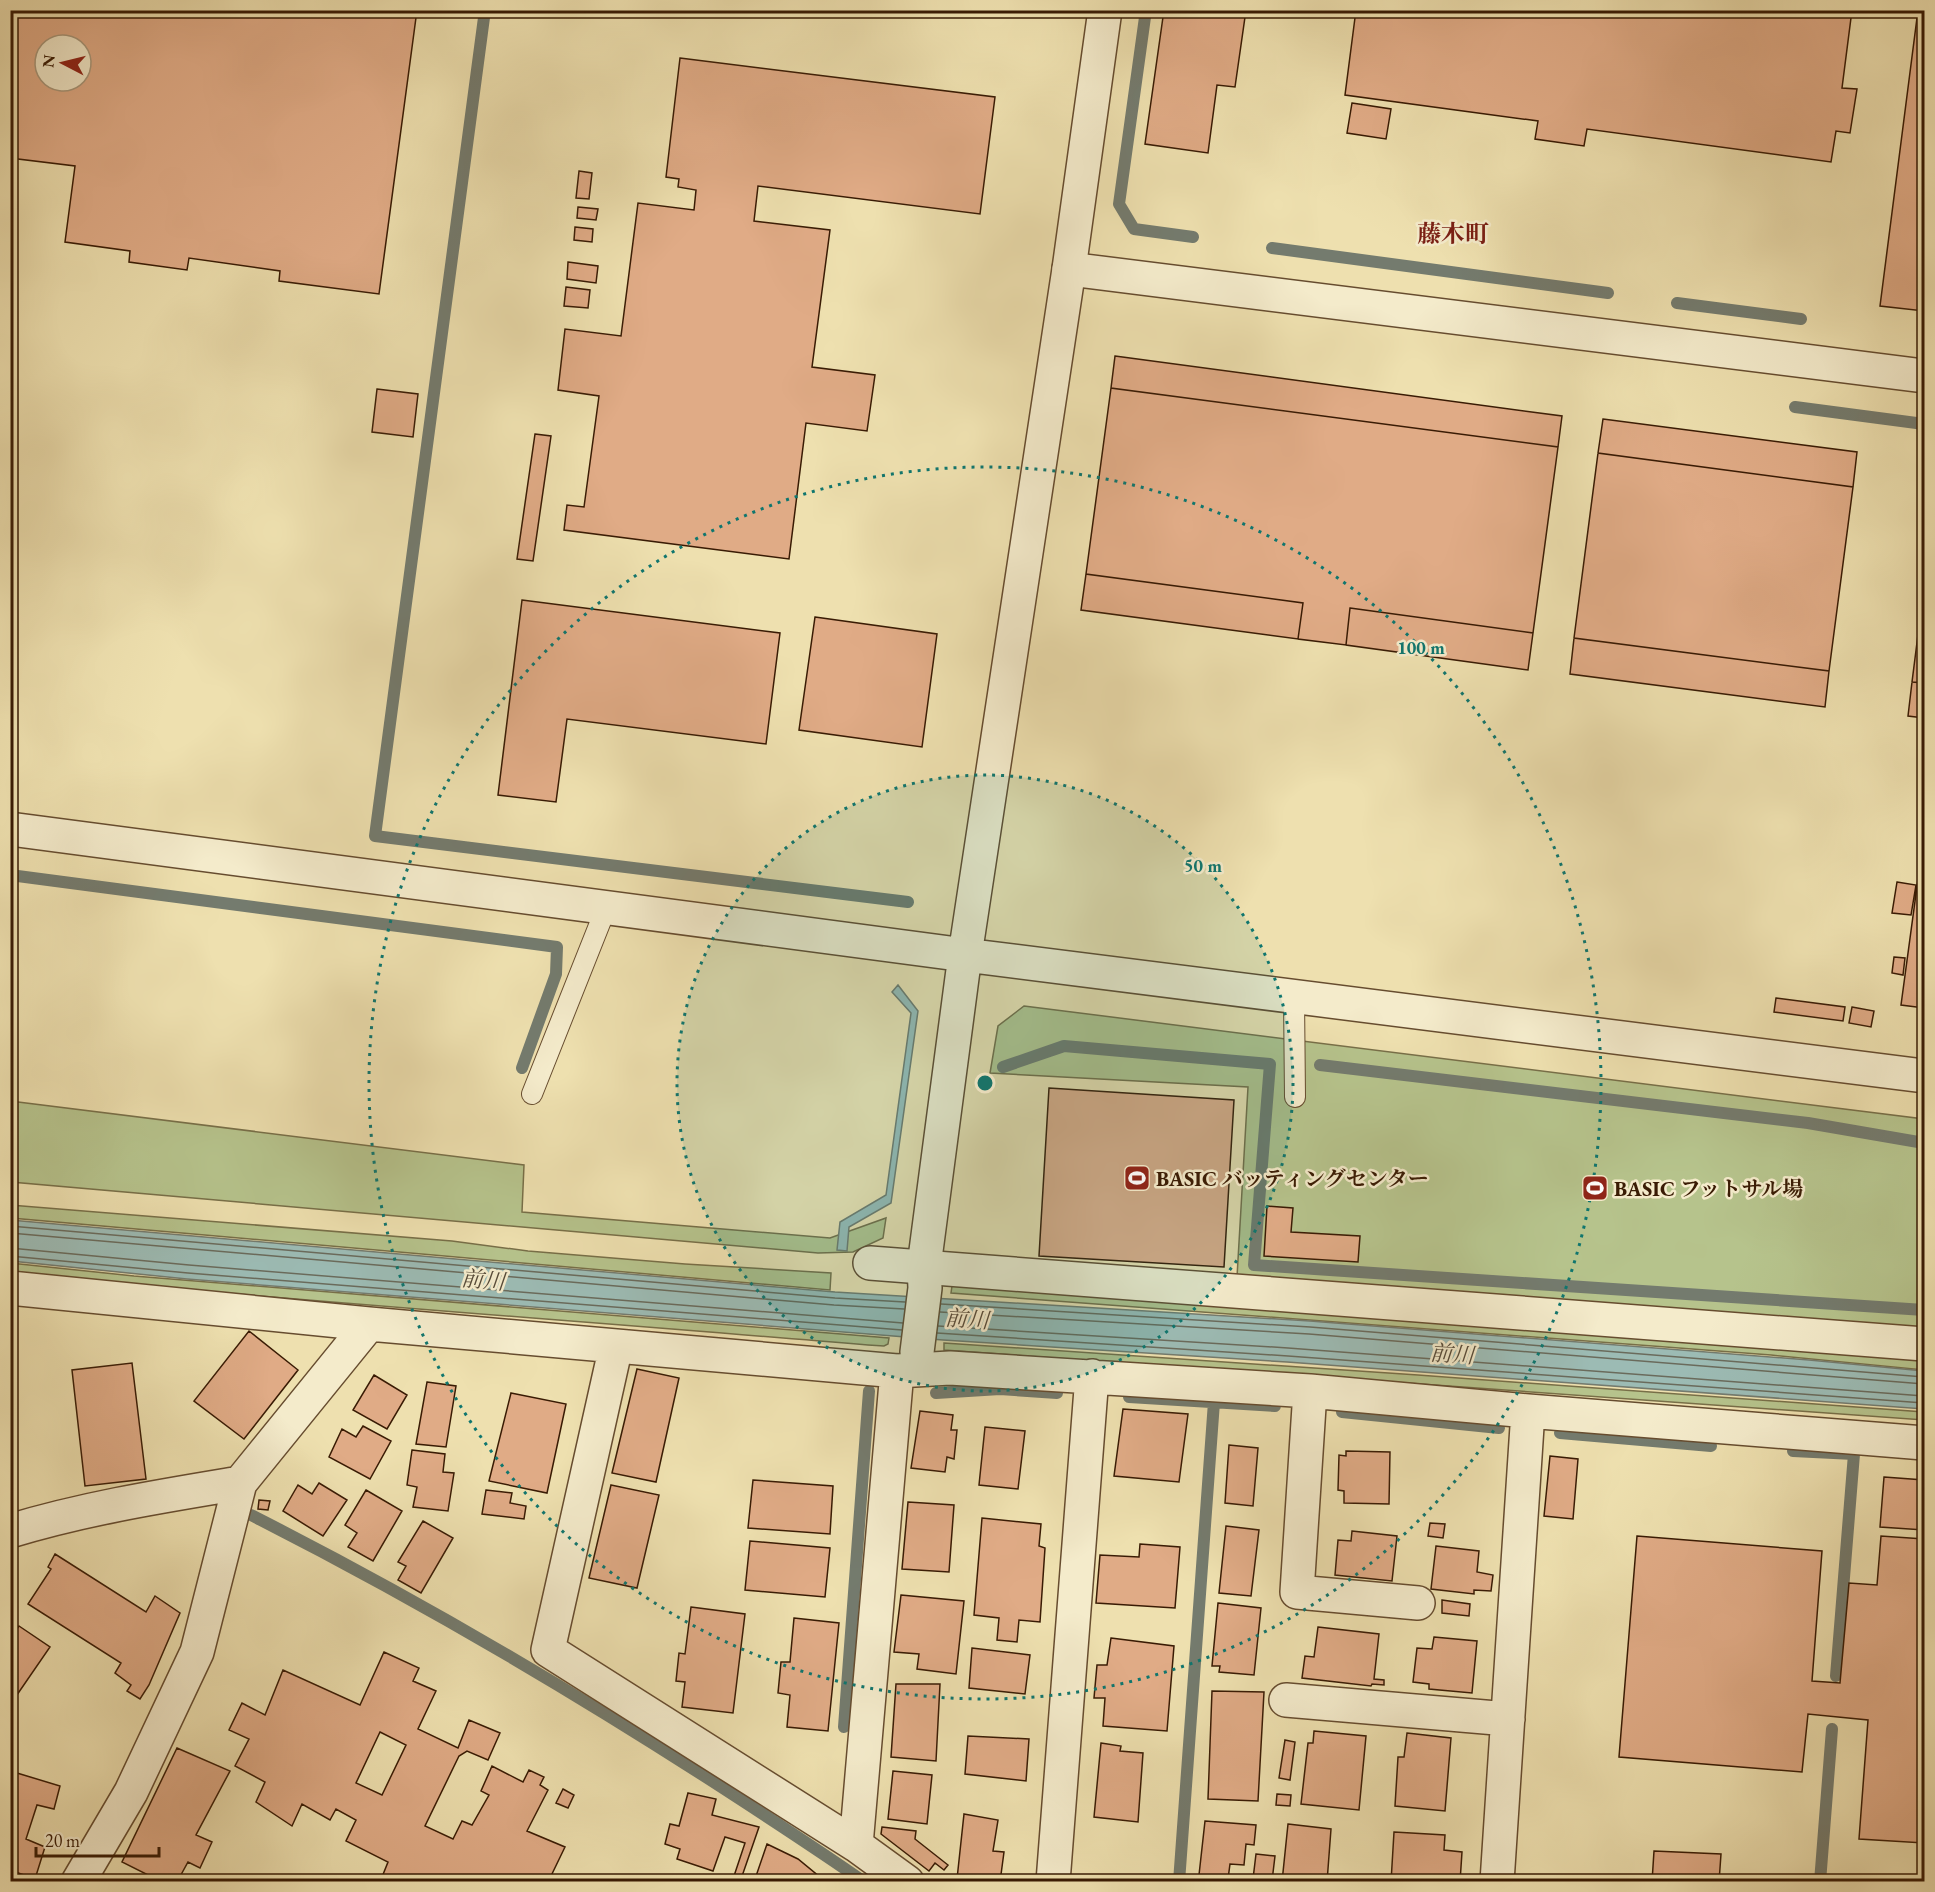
<svg xmlns="http://www.w3.org/2000/svg" width="1935" height="1892" font-family="'EB Garamond','Noto Serif JP',serif">
<style>
.green{fill:#b6c38c;stroke:#786f48;stroke-width:1.5}
.water{fill:#9cbbb4;stroke:#747b6e;stroke-width:1.5}
.lines{fill:none;stroke-linecap:round;stroke-linejoin:round}
.shore{stroke:#6a6b5c;stroke-width:1.5}
.stream{stroke:#747b6e;stroke-width:12}
.building{fill:#e0ab86;stroke:#391b04;stroke-width:1.5;fill-rule:evenodd}
.service-casing{stroke:#664c2f;stroke-width:22}
.minor-casing{stroke:#664c2f;stroke-width:36}
.tertiary-casing{stroke:#664c2f;stroke-width:36}
.service{stroke:#f4ebcb;stroke-width:20}
.minor{stroke:#f4ebcb;stroke-width:33}
.tertiary{stroke:#f4ebcb;stroke-width:33}
.ring{fill:none;stroke:#0f766e;stroke-width:3;stroke-dasharray:3 6}
.labels{text-anchor:middle;dominant-baseline:central;stroke-width:5;stroke-linejoin:round;paint-order:stroke}
.poi-label{font-size:21px;font-weight:bold;fill:#391b04;stroke:#f4ebcb;text-anchor:start}
.water-label{font-size:22px;font-style:italic;fill:#574b39;stroke:#f4ebcb}
.quarter-label{font-size:24px;font-weight:bold;fill:#7a1f14;stroke:#f4ebcb}
.centre{fill:#0f766e;stroke:#f4ebcb;stroke-width:3}
.ring-label{font-size:18px;text-anchor:middle;font-weight:bold;fill:#0f766e;stroke:#f4ebcb;stroke-width:5;stroke-linejoin:round;paint-order:stroke}
</style>
<rect width="100%" height="100%" fill="#eee0af"/>
<filter id="stains"><feTurbulence type="fractalNoise" baseFrequency=".00333" numOctaves="4"/><feColorMatrix values="0 0 0 0 .2 0 0 0 0 .09 0 0 0 0 .02 0 0 0 .5 -.17"/></filter>
<radialGradient id="worn" r=".72"><stop offset=".6" stop-color="#630" stop-opacity="0"/><stop offset="1" stop-color="#630" stop-opacity=".3"/></radialGradient>
<path class="green" d="M1024,1006L1924,1119V1330L1237,1277L1248,1087L990,1073L998,1026Z
M10,1101L524,1165L522,1212L830,1238L886,1218L883,1238L853,1252L818,1253L11,1182Z
M10,1205L452,1241L528,1251L685,1264L831,1273L830,1290L11,1218Z
M10,1263L134,1276L889,1338L888,1344L884,1346L868,1345C582,1321 296,1301 11,1274Z
M952,1286L1924,1357V1370L1771,1355L951,1293Z
M944,1343L1418,1375L1924,1412V1420L944,1350Z"/>
<path class="water" d="M898,985L918,1011L891,1203L849,1227L847,1251L837,1250L840,1222L886,1195L911,1013L892,992Z
M10,1220L835,1292L1310,1321L1809,1360L1924,1371V1409L1287,1362L943,1340L187,1279L11,1261Z"/>
<g class="lines">
<path class="shore" d="M10,1226L835,1298L905,1302
M10,1233L834,1305L904,1309
M10,1248L189,1265L903,1323
M10,1256L188,1273L902,1330
M941,1304L1310,1327L1924,1377
M940,1312L1309,1334L1924,1384
M938,1326L1288,1348L1924,1396
M937,1333L1288,1356L1924,1403"/>
<path class="stream" d="M485,10L375,836L908,902
M1146,10L1119,204L1134,229L1193,237
M1272,248L1608,293
M1677,303L1801,319
M1795,407L1924,424
M10,875L557,947L556,974L522,1068
M1320,1065L1808,1123L1924,1143
M1003,1067L1064,1046L1270,1064L1254,1265L1924,1310
M936,1393L1000,1389L1057,1393
M1129,1397L1275,1406
M1342,1412L1499,1428
M1560,1433L1711,1446
M1793,1451L1854,1454L1836,1676
M251,1515C409,1595 563,1685 712,1781C763,1814 814,1847 864,1882
M844,1727L869,1391
M1179,1882L1214,1402
M1820,1882L1832,1729"/>
</g>
<path class="building" d="M10,10H417L379,294L279,281L280,271L189,258L187,270L129,262L130,251L65,242L75,166L10,158ZM45,45H81V81H45Z
M1164,10H1246L1235,87L1217,85L1208,153L1145,144Z
M1356,10H1852L1842,88L1857,89L1850,133L1836,131L1831,162L1587,129L1584,146L1535,139L1538,121L1345,95Z
M1918,10H1924V311L1880,306Z
M680,58L995,97L980,214L758,186L754,221L830,230L812,367L875,375L867,431L806,423L789,559L564,530L567,505L584,507L599,396L558,390L565,329L621,336L638,203L694,210L696,190L678,187L679,179L666,177Z
M1352,103L1391,109L1386,139L1347,133Z
M579,171L592,173L589,199L576,198Z
M578,207L598,209L596,220L577,218Z
M575,227L593,229L592,242L574,240Z
M568,262L598,266L596,283L567,279Z
M566,287L590,290L588,308L564,306Z
M1115,356L1562,416L1558,447L1111,388Z
M1111,388L1558,447L1533,633L1350,608L1346,645L1298,639L1303,603L1086,574Z
M377,389L418,394L413,437L372,432Z
M1603,419L1857,452L1853,487L1598,453Z
M535,434L551,436L533,561L517,559Z
M1598,453L1853,487L1829,671L1574,638Z
M1086,574L1303,603L1298,639L1081,610Z
M1924,587V683L1912,682Z
M522,600L780,633L766,744L567,719L556,802L498,795Z
M1350,608L1533,633L1528,670L1346,645Z
M815,617L937,634L922,747L799,730Z
M1574,638L1829,671L1825,707L1570,674Z
M1912,682L1924,683V718L1908,716Z
M1923,842H1924V1008L1901,1005Z
M1897,882L1916,885L1911,915L1892,913Z
M1894,957L1905,958L1903,975L1892,973Z
M1776,998L1845,1007L1843,1021L1774,1012Z
M1852,1007L1874,1011L1871,1027L1849,1023Z
M1049,1088L1234,1100L1224,1267L1039,1256Z
M1267,1206L1293,1208L1291,1232L1360,1236L1358,1262L1264,1256Z
M249,1331L298,1370L244,1439L194,1401Z
M132,1363L146,1479L85,1486L72,1370Z
M637,1369L679,1378L656,1482L612,1473Z
M374,1375L407,1395L387,1429L353,1410Z
M427,1382L456,1386L446,1447L416,1444Z
M511,1393L566,1404L547,1493L489,1481Z
M1123,1409L1188,1414L1179,1482L1114,1476Z
M920,1411L953,1415L951,1430H957L954,1459L947,1457L945,1472L911,1468Z
M363,1426L391,1441L370,1479L329,1457L342,1429L356,1437Z
M985,1427L1025,1431L1018,1489L979,1485Z
M1229,1445L1258,1448L1253,1506L1225,1503Z
M412,1450L445,1454L443,1472L454,1473L448,1511L413,1507L417,1487L407,1485Z
M1346,1451L1390,1452L1389,1504L1344,1503V1491L1338,1490L1339,1455L1346,1456Z
M1550,1456L1578,1459L1573,1519L1544,1516Z
M1884,1477L1924,1480V1530L1880,1527Z
M753,1480L833,1486L830,1534L748,1528Z
M319,1483L347,1500L323,1536L283,1511L298,1485L312,1494Z
M611,1485L659,1495L637,1588L589,1578Z
M366,1490L402,1511L373,1561L348,1547L357,1533L345,1525Z
M486,1490L512,1493L510,1503L526,1506L524,1519L482,1514Z
M259,1500L270,1501L268,1510L258,1509Z
M908,1502L954,1505L949,1572L902,1569Z
M982,1518L1041,1524L1039,1546L1045,1548L1040,1622L1019,1620L1017,1642L997,1640L999,1618L974,1615Z
M423,1521L453,1538L421,1593L398,1580L406,1566L398,1562Z
M1430,1523L1445,1524L1443,1538L1428,1536Z
M1226,1526L1259,1530L1251,1596L1219,1593Z
M1352,1531L1397,1536L1392,1581L1335,1575L1338,1540L1351,1541Z
M1637,1536L1822,1551L1812,1681L1840,1683L1849,1583L1877,1585L1881,1536L1924,1539V1843L1859,1839L1868,1720L1808,1714L1802,1772L1619,1757Z
M750,1541L830,1548L825,1597L745,1590Z
M1140,1544L1180,1547L1175,1608L1096,1603L1100,1555L1139,1557Z
M1436,1546L1479,1551L1477,1572L1493,1575L1491,1591L1474,1590V1594L1431,1589Z
M55,1554L146,1612L155,1596L180,1613L149,1685L140,1699L127,1691L131,1685L115,1673L121,1663L28,1604L51,1569L48,1567Z
M901,1595L964,1601L956,1674L917,1669L919,1654L894,1652Z
M1442,1600L1470,1604L1469,1616L1442,1613Z
M1218,1603L1261,1608L1254,1675L1219,1672L1220,1666H1212Z
M691,1607L745,1614L733,1713L682,1707L685,1682L676,1681L679,1653L685,1654Z
M794,1618L839,1623L828,1731L787,1727L790,1695L778,1693L781,1662H790Z
M19,1626L50,1647L10,1705V1638Z
M1318,1627L1379,1634L1374,1679L1384,1680V1685L1372,1684L1371,1686L1302,1678L1305,1656L1314,1657Z
M1434,1637L1477,1641L1472,1693L1429,1689V1684L1413,1682L1417,1648L1432,1649Z
M1111,1638L1174,1646L1167,1731L1103,1726L1105,1698H1094L1097,1665H1107Z
M972,1648L1030,1655L1025,1694L969,1688Z
M384,1652L419,1668L413,1681L436,1691L418,1729L458,1748L469,1720L500,1733L488,1760L467,1751L459,1756L425,1826L453,1839L462,1821L472,1825L489,1795L481,1791L492,1766L523,1782L529,1770L544,1777L540,1785L548,1790L527,1831L565,1847L550,1878H544L543,1882H380L388,1862L346,1841L356,1820L336,1809L330,1820L302,1804L292,1826L256,1802L265,1782L235,1766L249,1739L229,1730L242,1703L265,1715L283,1670L360,1705ZM380,1732L406,1745L382,1795L356,1783Z
M896,1684H940L936,1761L891,1757Z
M1212,1691L1264,1692L1258,1801L1208,1799Z
M1314,1731L1366,1736L1359,1810L1301,1804L1308,1743H1313Z
M1407,1733L1451,1738L1445,1811L1395,1806L1398,1757H1404Z
M968,1736L1029,1739L1026,1781L965,1774Z
M1285,1740L1295,1742L1290,1780L1279,1778Z
M1101,1743L1121,1746L1120,1751L1143,1753L1138,1822L1094,1817Z
M177,1748L230,1771L196,1835L212,1842L200,1868L188,1862L177,1882H162L122,1862Z
M893,1771L932,1775L927,1824L888,1819Z
M17,1773L60,1786L54,1809L37,1805L26,1839L45,1847L35,1879L10,1870V1794Z
M563,1789L574,1795L568,1808L556,1803Z
M688,1793L716,1799L712,1815L759,1827L740,1882H732L745,1843L725,1837L713,1871L677,1859L680,1849L665,1844L670,1824L679,1826Z
M1277,1794L1291,1795L1290,1806L1276,1805Z
M964,1814L998,1820L993,1851L1004,1852L1000,1882L957,1879Z
M1205,1821L1256,1825L1254,1845L1246,1844L1244,1865L1230,1864L1228,1879L1199,1875Z
M1288,1824L1331,1829L1327,1882H1282Z
M882,1827L916,1831L915,1839L948,1865L944,1870L935,1863L929,1871L881,1834Z
M1394,1832L1445,1835L1444,1850L1462,1852L1460,1882H1391Z
M767,1844L798,1859L826,1882H754Z
M1654,1851L1721,1854L1719,1882H1652Z
M1256,1854L1275,1856L1272,1881L1253,1879Z"/>
<g class="lines">
<defs>
<path id="service" d="M1294,997L1295,1097
M532,1094L606,908"/>
<path id="minor" d="M1069,269L1924,376
M870,1263L1924,1344
M10,1288L369,1324L897,1371L950,1368L1310,1391L1528,1411L1924,1443
M616,1346L548,1650L856,1845L907,1882
M1310,1391L1297,1592L1418,1603
M10,1531C86,1508 162,1496 240,1483
M1286,1700L1508,1719
M856,1845L897,1371
M78,1882L131,1792L197,1652L240,1483L369,1324
M1053,1882L1092,1376
M1497,1882L1528,1411"/>
<path id="tertiary" d="M10,829L965,955L1924,1076
M917,1352L925,1288L924,1266L965,955L1069,269L1105,10"/>
</defs>
<use href="#service" class="service-casing"/>
<use href="#minor" class="minor-casing"/>
<use href="#tertiary" class="tertiary-casing"/>
<use href="#service" class="service"/>
<use href="#minor" class="minor"/>
<use href="#tertiary" class="tertiary"/>
</g>
<circle cx="985" cy="1083" r="308" fill="#0f766e" fill-opacity=".12"/>
<g class="ring">
<circle cx="985" cy="1083" r="308"/>
<circle cx="985" cy="1083" r="616"/>
</g>
<defs>
<symbol id="stadium-square" viewBox="-11 -11 22 22"><rect x="-9" y="-9" width="18" height="18" rx="4" fill="#8f2418" stroke="#f4ebcb"/><path d="M0-5a6.5 5 0 1 0 0 10a6.5 5 0 1 0 0-10ZM-3.5-1.8h7v3.6h-7Z" fill="#fff"/></symbol>
</defs>
<g fill-rule="evenodd">
<use href="#stadium-square" x="1122" y="1163" width="30" height="30"/>
<use href="#stadium-square" x="1580" y="1173" width="30" height="30"/>
</g>
<g class="labels">
<g class="poi-label">
<text x="1156" y="1178">BASIC バッティングセンター</text>
<text x="1614" y="1188">BASIC フットサル場</text>
</g>
<g class="water-label">
<text transform="translate(483 1280) rotate(5)">前川</text>
<text transform="translate(967 1319) rotate(4)">前川</text>
<text transform="translate(1452 1354) rotate(4)">前川</text>
</g>
<g class="quarter-label">
<text x="1453" y="233">藤木町</text>
</g>
</g>
<circle cx="985" cy="1083" r="9" class="centre"/>
<g class="ring-label">
<text x="1421" y="654">100 m</text>
<text x="1203" y="872">50 m</text>
</g>
<rect width="1935" height="1892" fill="none" stroke="#eee0af" stroke-width="36"/>
<rect x="12" y="12" width="1911" height="1868" fill="none" stroke="#391b04" stroke-width="3"/>
<rect x="18" y="18" width="1899" height="1856" fill="none" stroke="#391b04" stroke-width="1.5"/>
<g transform="translate(63 63) rotate(277)"><circle r="28" fill="#f4ebcb" stroke="#a9987b" stroke-width="1.5"/>
<path d="M0-4.5L10 22L0 15L-10 22Z" fill="#8f2418"/>
<text y="-9" font-size="16" font-weight="bold" text-anchor="middle" fill="#391b04">N</text>
</g>
<path d="M36 1847v9h123v-9" fill="none" stroke="#391b04" stroke-width="3"/>
<text x="45" y="1847" font-size="18" fill="#391b04" stroke="#f4ebcb" stroke-width="4.5" paint-order="stroke">20 m</text>
<rect width="100%" height="100%" filter="url(#stains)"/>
<rect width="100%" height="100%" fill="url(#worn)"/>
</svg>
